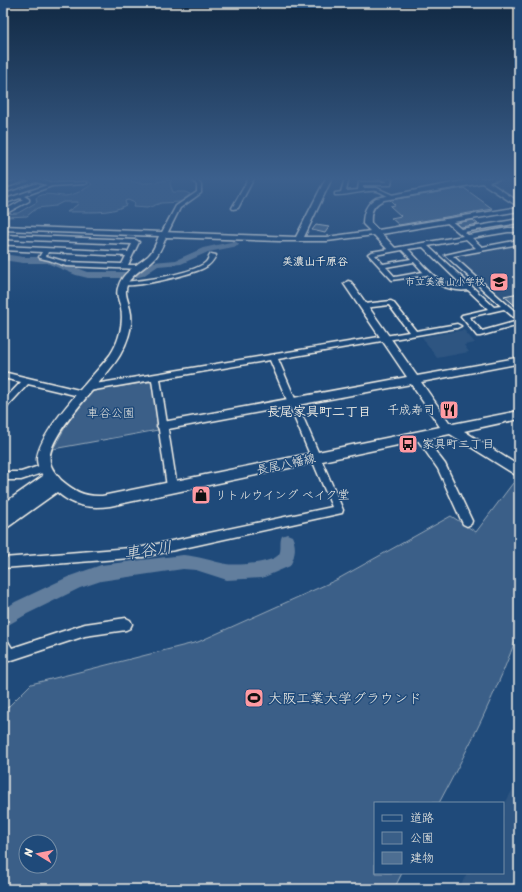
<svg xmlns="http://www.w3.org/2000/svg" width="522" height="892" font-family="Sriracha,'Klee One',sans-serif">
<style>
.built{fill:#2d5581}
.green{fill:#3a5f88;stroke:#97a8b8;fill-rule:evenodd}
.lines{fill:none;stroke-linecap:round;stroke-linejoin:round}
.river{fill:#627e9d;fill-rule:evenodd}
.building{fill:#4d6e92;stroke:#f4f1e8}
.street-casing{stroke:#f4f1e8;stroke-width:3}
.secondary-casing{stroke:#f4f1e8;stroke-width:3}
.street{fill:#1f4a7a;fill-rule:evenodd}
.secondary{fill:#1f4a7a;fill-rule:evenodd}
.labels{text-anchor:middle;dominant-baseline:central;stroke-width:3;stroke-linejoin:round;paint-order:stroke}
.far-poi-label{font-size:10px;fill:#f4f1e8;stroke:#1f4a7a;text-anchor:end}
.far-neighbourhood-label{font-size:11px;font-weight:bold;fill:#f4f1e8;stroke:#1f4a7a}
.poi-label{font-size:12px;fill:#f4f1e8;stroke:#1f4a7a;text-anchor:start}
.park-label{font-size:12px;fill:#e1e2de;stroke:#1f4a7a}
.street-label{font-size:12px;fill:#f4f1e8;stroke:#1f4a7a}
.neighbourhood-label{font-size:13px;font-weight:bold;fill:#f4f1e8;stroke:#1f4a7a}
.near-poi-label{font-size:14px;fill:#f4f1e8;stroke:#1f4a7a;text-anchor:start}
.near-water-label{font-size:16px;font-style:italic;fill:#dee0dd;stroke:#1f4a7a}
</style>
<rect width="100%" height="100%" fill="#1f4a7a"/>
<filter id="ink" filterUnits="userSpaceOnUse"><feTurbulence type="fractalNoise" baseFrequency=".025" numOctaves="2"/><feDisplacementMap in="SourceGraphic" scale="8" xChannelSelector="R" yChannelSelector="G"/><feConvolveMatrix kernelMatrix="1 2 1 2 8 2 1 2 1" color-interpolation-filters="sRGB"/></filter>
<g filter="url(#ink)">
<path class="built" d="M513,178H519V201L491,182Z
M519,243V308L511,310L451,256Z
M464,330L475,343L464,345L469,352L437,358L422,337Z
M519,778V889H459L467,873H503V807Z"/>
<path class="green" d="M70,178H130L128,180C143,186 156,182 172,179L170,184L173,192H185L190,194L181,202L161,203L147,208L133,207L135,203L128,200L125,201L126,205C110,215 85,211 67,212L77,205L78,202H63L55,206L37,208L27,216L7,217L3,221V214L18,213L37,202L36,198C44,191 56,196 65,196C74,195 85,190 92,184L86,180Z
M149,382L153,384L158,430L53,449L67,424L90,393L96,390Z
M516,479L519,481V630C498,690 469,747 439,803H375V873H402L394,889H3V712L31,684L198,642L336,580L451,516L476,532ZM26,842H50V866H26Z"/>
<g class="lines">
<path class="river" d="M235,241L239,244L238,246L208,252L181,264L158,266L143,276L132,278H88L76,275L47,263H23L3,260V254L23,257H48L88,272H138L153,262L176,260L203,248Z
M287,534L292,536C297,547 295,556 290,566L262,578L227,580L196,570L183,569L101,581L80,588L27,614L3,628V610L15,602L70,576L101,565L183,555C198,556 211,561 226,564C235,566 275,563 279,554C282,549 279,542 282,536Z"/>
</g>
<path class="building" d="M464,188L493,209L399,225L391,218L401,216L390,206L395,205L390,200Z
M473,220L478,224L461,227L456,223Z
M316,225L329,227L325,233L312,230Z
M519,293V309L504,296Z"/>
<g class="lines">
<defs>
<path id="street" d="M10,178H18L3,183V180Z
M19,178H32L47,181L52,183L85,182L87,183L85,184L52,186L24,196L29,199V201L3,215V211L23,200L20,198L3,204V200L47,185L36,182L3,193V190L30,181Z
M191,178H196L201,185V193L180,208L167,234L162,235L161,234L176,206L197,192V185Z
M249,178H254L238,208L233,209L232,208Z
M345,178H349L346,191L358,190L359,182H387V181L376,178L392,179L391,185H363V188H377L395,196C389,199 383,192 377,191C366,189 347,196 335,195V193L341,192Z
M445,219H449L461,229L519,219V223L464,232L468,235L508,228H519V232H508L472,238L482,247L519,240V244L453,256L519,315V325L480,336H477L461,316L462,315L488,309L468,290C453,292 437,286 427,275L392,280L368,254L371,252L463,236L445,221ZM466,239L476,248L445,255L501,306L494,307L428,246ZM423,247L464,287C440,289 423,264 408,249ZM402,250L411,259L383,264L375,255ZM414,262L423,272L395,277L386,267ZM504,309L518,321L482,331L469,317Z
M3,235L136,240L139,242L128,265H140L143,267L140,269L66,266L49,260L40,258L39,257L42,252L3,250V246L128,252L132,244L3,239ZM48,252L126,256L122,264L67,262L46,256Z
M211,254L216,255C213,261 210,265 204,268C192,274 129,290 120,284L123,282C141,281 193,274 206,262C208,260 209,256 211,254Z
M391,301L393,302L416,331L457,324L461,326L457,328L278,359L343,510L342,513L143,557L3,568V558L143,547L332,507L270,360L160,379L177,487L175,490L172,491L169,490L167,487L152,380L89,391L85,388L89,385L409,332L389,305L364,308L361,306L364,304Z
M3,372L83,391L87,394L83,397L28,384L6,408L3,409V401L21,382L3,378Z
M419,433L422,434L445,464L472,521L471,524L467,526L463,524L438,469L415,436Z
M45,464L48,465L50,468L48,471L21,480H3V472H21Z
M126,618L130,620L132,624L130,628L126,630L85,636L9,661C0,657 3,646 3,638L7,640L12,648L85,624Z"/>
<path id="secondary" d="M326,178H332L304,237H327L370,231L363,224C363,213 366,204 376,198L478,178H503L489,182L519,202V211L382,234L396,249L392,251H389L374,235L327,241H279L166,237C163,244 160,252 155,258C147,267 131,274 127,285C124,294 128,300 130,309C134,324 128,341 120,355C106,380 45,435 50,462C51,469 57,475 61,480C74,491 84,497 102,496L440,427L411,384L163,430L159,429L157,426L159,423L163,422L407,377L344,284L348,281L351,282L417,376L516,358H519V364H516L421,382L449,422L453,424L519,411V419L464,431L519,466V477L450,434L110,506C89,509 73,506 57,492L8,527L3,529V504L43,476C40,471 37,465 37,459C39,431 92,378 110,355C119,342 124,323 121,308C119,300 115,294 119,285C123,272 139,264 149,255C154,250 156,243 159,236L3,230V226L296,237ZM482,183L519,207L378,230L371,223C370,212 373,204 384,200Z"/>
</defs>
<use href="#street" class="street-casing"/>
<use href="#secondary" class="secondary-casing"/>
<use href="#street" class="street"/>
<use href="#secondary" class="secondary"/>
</g>
</g>
<linearGradient id="sky" x2="0" y2="1"><stop stop-color="#112943"/><stop offset="0.59" stop-color="#3c608d"/><stop offset="1" stop-color="#3c608d" stop-opacity="0"/></linearGradient>
<rect width="522" height="303" fill="url(#sky)"/>
<defs>
<symbol id="school-square" viewBox="-11 -11 22 22"><rect x="-9" y="-9" width="18" height="18" rx="4" fill="#ff9aa2" stroke="#1f4a7a"/><path d="M0-5L7-2L0 1L-7-2ZM-4 1L0 2.5L4 1V4Q0 6-4 4Z" fill="#111"/></symbol>
<symbol id="restaurant-square" viewBox="-11 -11 22 22"><rect x="-9" y="-9" width="18" height="18" rx="4" fill="#ff9aa2" stroke="#1f4a7a"/><path d="M-5-6h1v4h1v-4h1v4h1v-4h1v5L-1.5 .5V6h-2V.5L-5-1ZM5-6V6H3V1.5H1.5Q1.5-4 5-6Z" fill="#111"/></symbol>
<symbol id="bus-square" viewBox="-11 -11 22 22"><rect x="-9" y="-9" width="18" height="18" rx="4" fill="#ff9aa2" stroke="#1f4a7a"/><path d="M-5-6H5V4H4V6H2V4H-2V6H-4V4H-5ZM-3.5-4V0h7V-4ZM-3.5 1.2v1.5H-2V1.2ZM2 1.2v1.5H3.5V1.2Z" fill="#111"/></symbol>
<symbol id="shop-square" viewBox="-11 -11 22 22"><rect x="-9" y="-9" width="18" height="18" rx="4" fill="#ff9aa2" stroke="#1f4a7a"/><path d="M-5-2.5h2.3a2.7 3.5 0 0 1 5.4 0H5L5.5 6h-11ZM-1.5-2.5h3a1.5 2.3 0 0 0-3 0Z" fill="#111"/></symbol>
<symbol id="stadium-square" viewBox="-11 -11 22 22"><rect x="-9" y="-9" width="18" height="18" rx="4" fill="#ff9aa2" stroke="#1f4a7a"/><path d="M0-5a6.5 5 0 1 0 0 10a6.5 5 0 1 0 0-10ZM-3.5-1.8h7v3.6h-7Z" fill="#111"/></symbol>
</defs>
<g fill-rule="evenodd">
<use href="#school-square" x="488" y="271" width="22" height="22"/>
<use href="#restaurant-square" x="438" y="399" width="22" height="22"/>
<use href="#bus-square" x="397" y="433" width="22" height="22"/>
<use href="#shop-square" x="190" y="484" width="22" height="22"/>
<use href="#stadium-square" x="243" y="687" width="22" height="22"/>
</g>
<g class="labels">
<g class="far-poi-label">
<text x="485" y="282">市立美濃山小学校</text>
</g>
<g class="far-neighbourhood-label">
<text x="315" y="261">美濃山千原谷</text>
</g>
<g class="poi-label">
<text x="435" y="410" text-anchor="end">千成寿司</text>
<text x="422" y="444">家具町二丁目</text>
<text x="215" y="495">リトルウイング ベイク堂</text>
</g>
<g class="park-label">
<text x="111" y="413">車谷公園</text>
</g>
<g class="street-label">
<text transform="translate(286 464) rotate(-12)">長尾八幡線</text>
</g>
<g class="neighbourhood-label">
<text x="319" y="411">長尾家具町二丁目</text>
</g>
<g class="near-poi-label">
<text x="268" y="698">大阪工業大学グラウンド</text>
</g>
<g class="near-water-label">
<text transform="translate(148 550) rotate(-8)">車谷川</text>
</g>
</g>
<rect width="522" height="892" fill="none" stroke="#1f4a7a" stroke-width="16"/>
<rect x="8" y="8" width="506" height="876" fill="none" stroke="#f4f1e8" stroke-width="1.5" filter="url(#ink)"/>
<rect x="374" y="802" width="130" height="72" fill="#1f4a7a" stroke="#748da6"/>
<rect x="382" y="815" width="20" height="6" fill="#1f4a7a" stroke="#748da6"/>
<text x="410" y="822" font-size="12" fill="#f4f1e8">道路</text>
<rect x="382" y="832" width="20" height="12" fill="#3a5f88" stroke="#748da6"/>
<text x="410" y="842" font-size="12" fill="#f4f1e8">公園</text>
<rect x="382" y="852" width="20" height="12" fill="#4d6e92" stroke="#748da6"/>
<text x="410" y="862" font-size="12" fill="#f4f1e8">建物</text>
<g transform="translate(38 854) rotate(280)"><circle r="19" fill="#1f4a7a" stroke="#748da6"/>
<path d="M0-3L7 15L0 10L-7 15Z" fill="#ff9aa2"/>
<text y="-6" font-size="11" font-weight="bold" text-anchor="middle" fill="#f4f1e8">N</text>
</g>
</svg>
